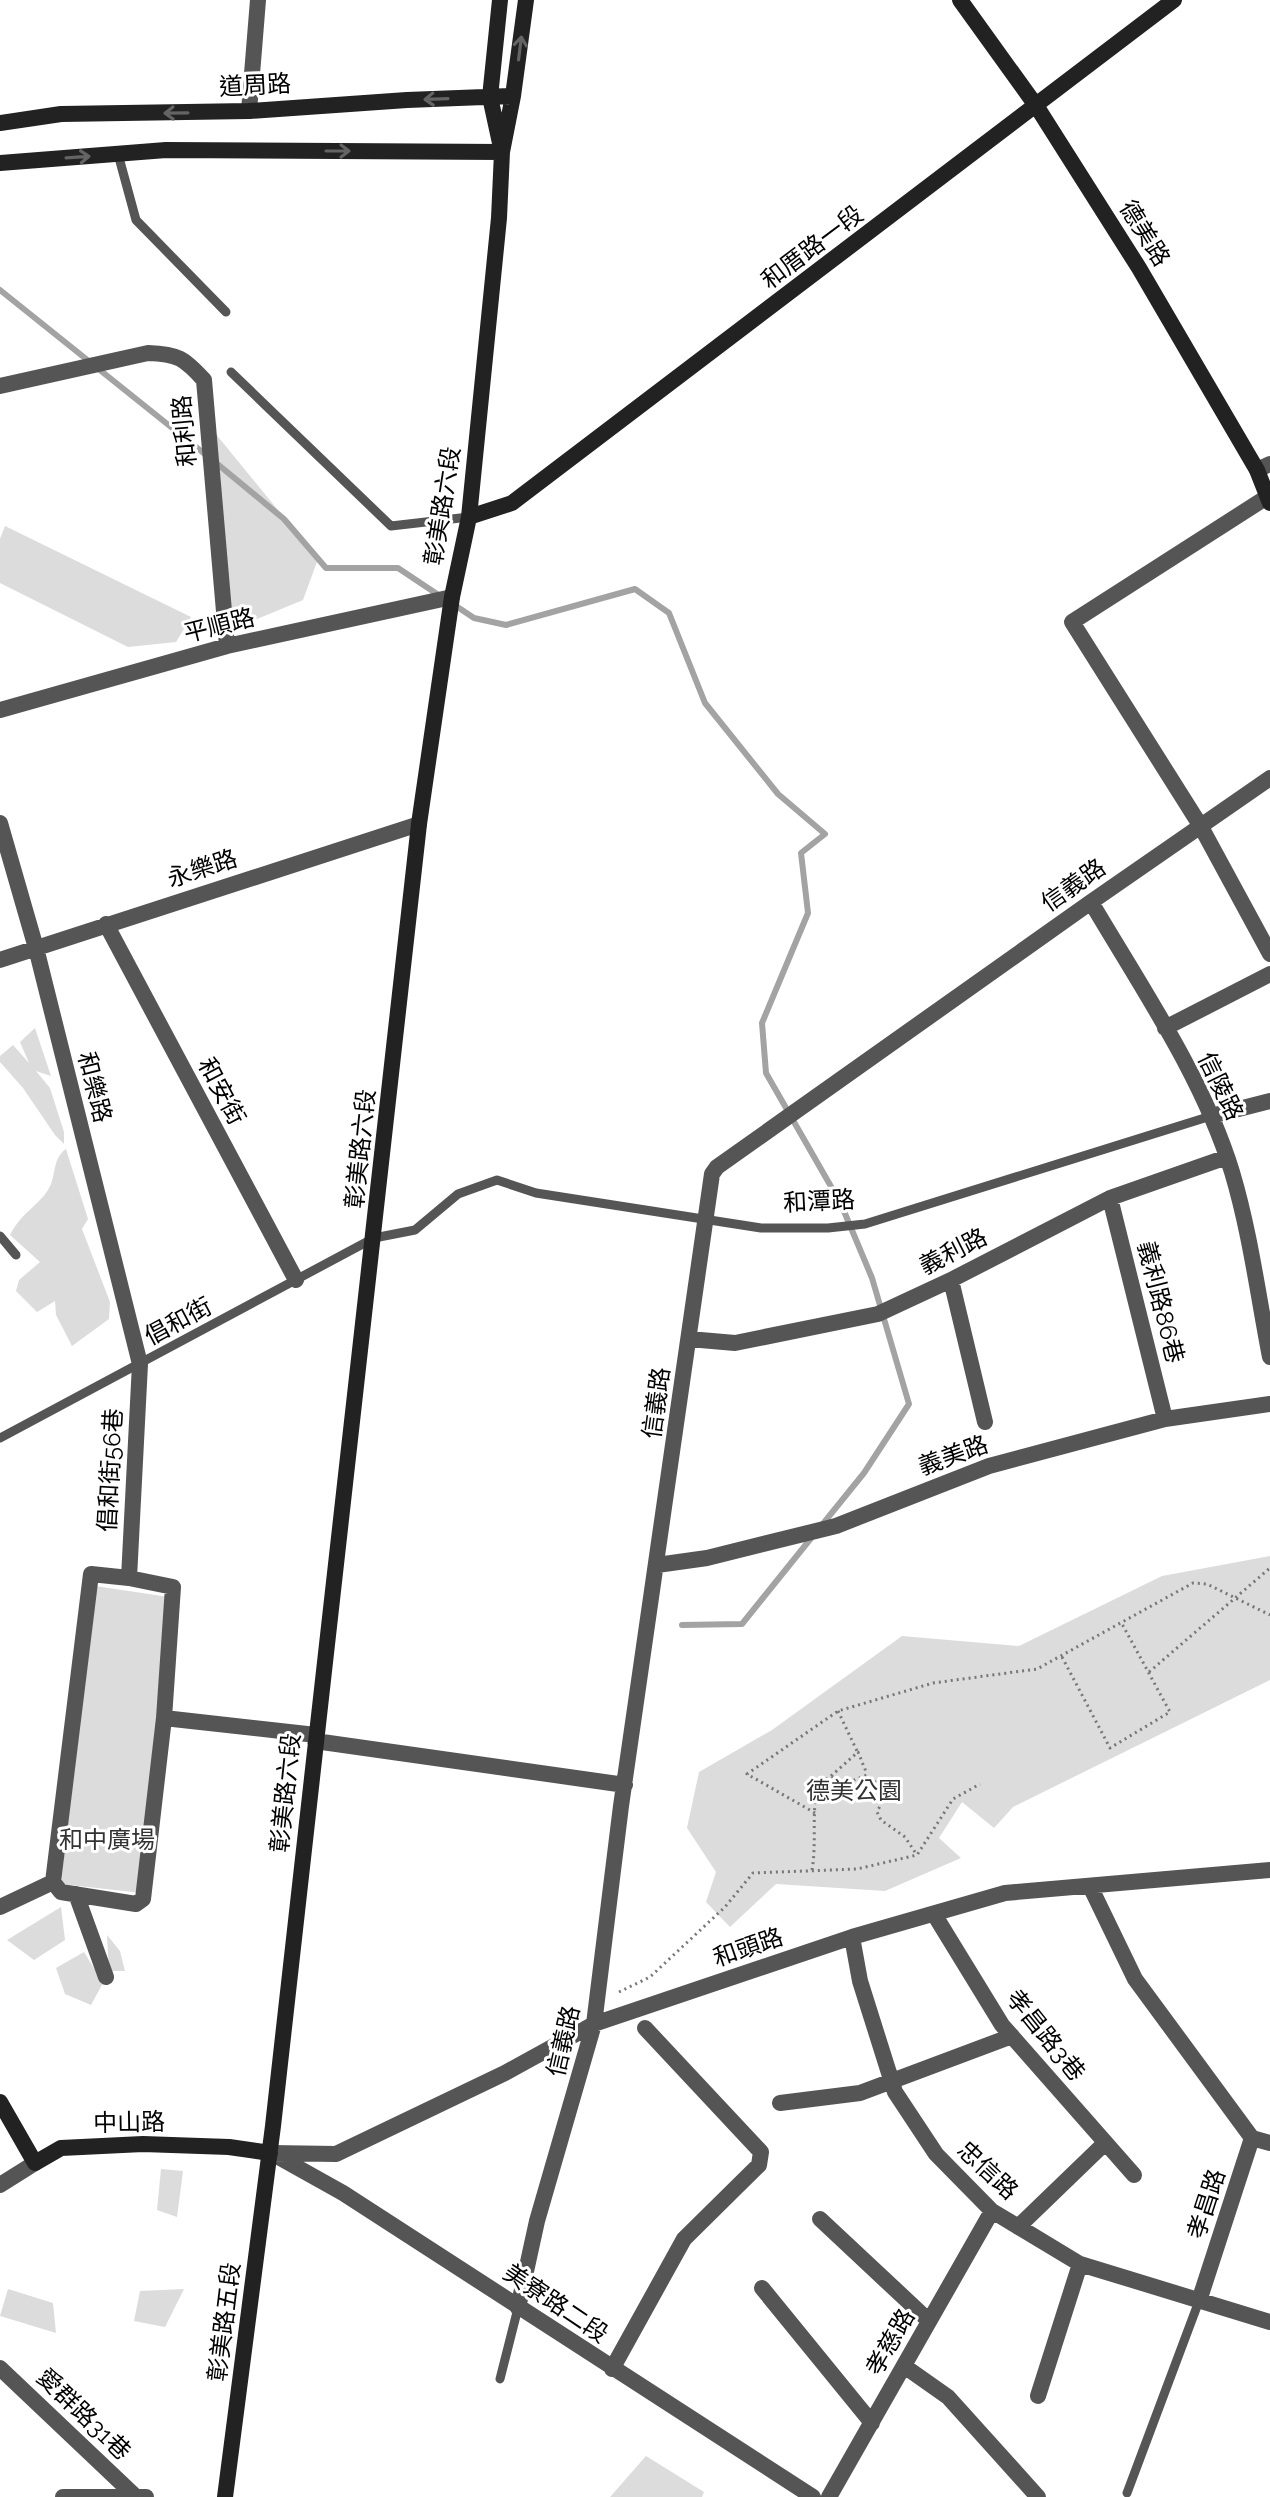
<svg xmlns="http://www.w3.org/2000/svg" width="1270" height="2497" font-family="Raleway,'Noto Sans TC',sans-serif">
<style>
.green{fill:#dcdcdc}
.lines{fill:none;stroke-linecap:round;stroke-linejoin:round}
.stream{stroke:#a3a3a3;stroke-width:6}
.path{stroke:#777;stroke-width:3;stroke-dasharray:2 4;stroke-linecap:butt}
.lane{stroke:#555;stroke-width:9}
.street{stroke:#555;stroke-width:16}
.secondary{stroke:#222;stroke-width:16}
.oneway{stroke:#646464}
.labels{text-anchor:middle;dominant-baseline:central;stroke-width:6;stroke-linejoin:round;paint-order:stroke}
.street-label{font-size:24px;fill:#000;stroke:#fff}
.park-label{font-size:24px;fill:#333;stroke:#fff}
</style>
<rect width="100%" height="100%" fill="#fff"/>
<path class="green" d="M215,433L318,559L303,600L226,632Z
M5,526L191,617L176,642L128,647L0,583V539Z
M35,1028L51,1076L36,1071L50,1088L64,1132V1144L55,1135L23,1088L0,1062V1056L13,1045L29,1063L20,1042Z
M66,1149L88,1219L82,1229L110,1302L109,1319L72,1346L56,1315L55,1301L37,1312L16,1291L19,1280L40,1262L10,1235C21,1213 37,1207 48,1190C57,1176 51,1160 66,1149Z
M1270,1556V1680L1013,1807L994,1828L962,1802L939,1838L961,1858L885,1891L776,1884L730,1927L706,1902L716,1872L687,1828L699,1772L772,1730L902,1636L1019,1646L1162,1576Z
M95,1586L169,1597L142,1893L61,1884Z
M61,1907L65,1940L34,1960L7,1940Z
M107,1935L120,1951L125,1971H109Z
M84,1952L103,1983L91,2005L65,1994L56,1968Z
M161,2169L183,2171L177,2217L157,2210Z
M8,2289L53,2303L56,2333L0,2316Z
M184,2289L165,2327L134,2321L140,2291Z
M646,2456L704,2492L702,2497H610Z"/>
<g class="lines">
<path class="stream" d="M0,290L206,455
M215,462L284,519L326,568H398L440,596
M453,604L474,618L506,625L635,589L669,613L705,703L778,794L825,834L801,853L808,913L762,1023L766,1073L841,1204L872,1278L909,1404L864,1473L822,1525
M682,1625L742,1624L812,1537"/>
<path class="path" d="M1062,1657L1110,1748L1170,1712L1121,1622
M1149,1672L1270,1568
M838,1711L857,1751
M831,1776L858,1752L867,1774
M815,1813L747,1774L838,1711L933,1683L1037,1669L1193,1583L1207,1584L1270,1615
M812,1870C817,1842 811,1812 818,1784L831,1776L847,1783L867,1775L881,1787L883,1800L877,1812L881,1820L905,1837L917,1855
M619,1992L650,1977L725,1907L753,1873L857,1869L917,1855L953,1799L980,1784"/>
<path class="lane" d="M118,154L136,220L226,312
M231,372L391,526L469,517
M0,1236L16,1255
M0,1438L374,1238L415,1230L458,1194L497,1180L536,1193L761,1228H828L865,1224L1211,1116
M500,2379L518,2308
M1127,2493L1199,2301"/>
<path class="street" d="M249,111L258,0
M0,386L148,353C178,354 184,358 204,380L227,646
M1257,470L1270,464
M1267,497L1072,622L1200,825L1270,954
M0,710L227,646L452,597
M0,823L36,948L140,1364L129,1578
M1091,902C1141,987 1203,1077 1232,1172C1250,1232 1258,1295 1270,1357
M106,924L296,1280
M0,960L419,824
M1165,1028L1270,974
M1211,1116L1270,1101
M1110,1198L1165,1419
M951,1280L985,1422
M689,1339L735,1343L878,1314L951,1280L1110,1198L1227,1157
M657,1565L707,1558L836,1526L989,1466L1165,1419L1270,1404
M91,1574L129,1578L173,1587L164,1718L143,1899L136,1904L61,1892L53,1882Z
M164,1718L316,1735
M315,1741L625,1785
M1090,1886L1135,1979L1252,2138
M76,1894L106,1977
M0,1907L53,1882
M934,1914L1002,2025L1134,2175
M852,1937L860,1981L895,2092L936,2154L992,2211L1080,2264L1270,2322
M780,2103L860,2093L1012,2036
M270,2153L336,2154L505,2073L594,2024L852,1937L1005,1893L1270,1870
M275,2155L343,2193L813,2497
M0,2185L35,2163
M820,2219L929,2321
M1018,2227L1105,2143
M762,2288L872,2423
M1199,2301L1252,2138L1270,2143
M518,2308L537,2221L594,2024L621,1806L712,1174L717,1167L1091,902L1270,778
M904,2366L948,2397L1038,2497
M0,2368L134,2495
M612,2369L684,2239L759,2165L761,2152L645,2028
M1038,2396L1080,2264
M63,2497H146
M829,2497L992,2211"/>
<path class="secondary" d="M500,0L490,97L500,143
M960,0L1037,107L1139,268L1257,470L1270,503
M0,123L61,114L249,111L407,100L513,96
M0,163L166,150L502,152
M469,517L512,503L1174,0
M0,2102L35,2163L61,2148L143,2144L229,2147L270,2153
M225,2497L273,2126L419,824L452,597L469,517L499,218L502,152L513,96L526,0"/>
</g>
<defs><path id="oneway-shaft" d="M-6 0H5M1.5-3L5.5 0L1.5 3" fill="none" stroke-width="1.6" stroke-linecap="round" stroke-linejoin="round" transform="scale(2)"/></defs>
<g class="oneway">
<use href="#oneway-shaft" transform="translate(520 48) rotate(-83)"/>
<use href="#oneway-shaft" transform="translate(436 99) rotate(178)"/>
<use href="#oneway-shaft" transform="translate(176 113) rotate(179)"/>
<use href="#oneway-shaft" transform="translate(338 151)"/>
<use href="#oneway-shaft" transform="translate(78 157) rotate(-4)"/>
</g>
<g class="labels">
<g class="street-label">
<text transform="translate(255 85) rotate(-3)">道周路</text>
<text transform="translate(1145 233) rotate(58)">德美路</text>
<text transform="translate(812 247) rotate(-37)">和厝路一段</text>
<text transform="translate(184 431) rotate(-95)">和利路</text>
<text transform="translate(442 506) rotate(-81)">彰美路六段</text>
<text transform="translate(219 625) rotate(-14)">平順路</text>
<text transform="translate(202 868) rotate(-18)">永樂路</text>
<text transform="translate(1073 885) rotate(-35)">信義路</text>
<text transform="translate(1221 1086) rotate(64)">信陵路</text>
<text transform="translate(95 1087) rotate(76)">和樂路</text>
<text transform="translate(222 1091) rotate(62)">和安街</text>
<text transform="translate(360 1149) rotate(-84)">彰美路六段</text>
<text transform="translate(819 1201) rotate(-3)">和潭路</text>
<text transform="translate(953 1251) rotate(-27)">義利路</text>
<text transform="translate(1161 1302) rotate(76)">義利路86巷</text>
<text transform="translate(178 1321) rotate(-28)">倡和街</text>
<text transform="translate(656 1403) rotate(-82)">信義路</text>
<text transform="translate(953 1455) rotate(-20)">義美路</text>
<text transform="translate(110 1470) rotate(-87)">倡和街56巷</text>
<text transform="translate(285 1793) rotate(-84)">彰美路六段</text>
<text transform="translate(748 1947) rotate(-19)">和頭路</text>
<text transform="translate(1046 2035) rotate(51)">孝昌路3巷</text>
<text transform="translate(563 2041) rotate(-77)">信義路</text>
<text transform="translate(129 2122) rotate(-1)">中山路</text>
<text transform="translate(988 2170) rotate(43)">忠信路</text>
<text transform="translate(1206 2204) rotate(-72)">孝昌路</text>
<text transform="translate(556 2303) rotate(34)">美寮路二段</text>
<text transform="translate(224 2322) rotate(-83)">彰美路五段</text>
<text transform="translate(890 2342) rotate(-60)">孝慈路</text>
<text transform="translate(84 2414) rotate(44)">愛群路31巷</text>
</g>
<g class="park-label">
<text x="854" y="1790">德美公園</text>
<text x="107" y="1839">和中廣場</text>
</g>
</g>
</svg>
